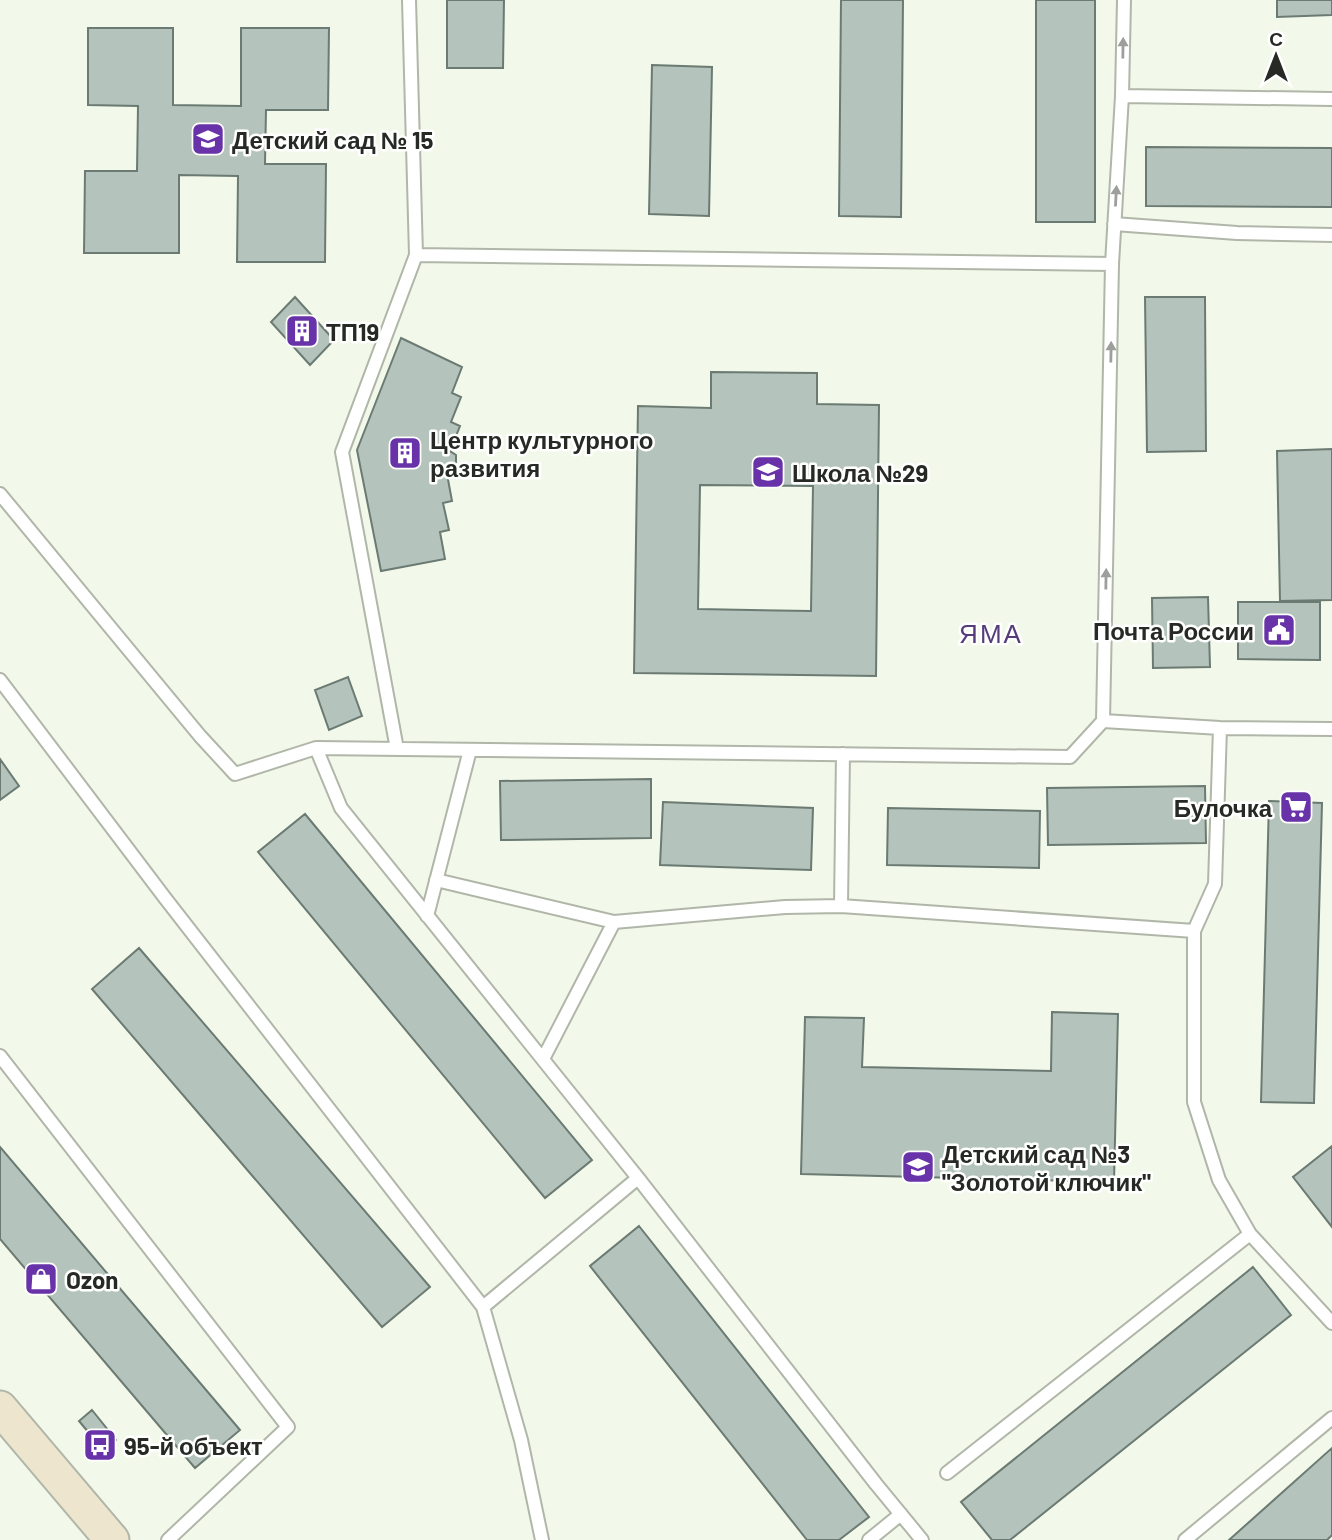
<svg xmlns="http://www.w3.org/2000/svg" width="1332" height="1540" font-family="Barlow,sans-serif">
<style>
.building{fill:#b4c3bb;stroke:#6b7a72;stroke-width:2;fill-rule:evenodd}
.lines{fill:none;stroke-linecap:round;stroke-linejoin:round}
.lane-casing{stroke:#b0b7a9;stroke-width:16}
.secondary-casing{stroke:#b0b7a9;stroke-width:37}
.lane{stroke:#fff;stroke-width:12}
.secondary{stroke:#ede5cd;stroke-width:33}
.oneway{fill:#9d9f9c}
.labels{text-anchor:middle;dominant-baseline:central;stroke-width:5;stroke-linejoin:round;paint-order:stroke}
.poi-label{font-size:24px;font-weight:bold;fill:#262924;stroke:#fff;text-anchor:start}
.neighbourhood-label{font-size:26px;letter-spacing:2px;fill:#543d7a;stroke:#fff}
</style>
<rect width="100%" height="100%" fill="#f2f9ea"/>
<path class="building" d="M447,0H504L503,68H447Z
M841,0H903L901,217L839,216Z
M1036,0H1095V222H1036Z
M1277,0H1332V15L1277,17Z
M88,28H173V105L241,106V28H329L328,110H266L265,164H326L325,262H237L238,176L179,175V253H84L85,171H137L138,106L88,105Z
M652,65L712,67L709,216L649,214Z
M1146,147L1332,148V207L1146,206Z
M295,297L334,340L310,365L271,322Z
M1145,297H1205L1206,451L1147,452Z
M401,338L462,367L452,393L461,397L451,422L460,426L450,451L456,455V472L447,474L452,501L443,503L449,530L440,532L445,559L381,571L357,450Z
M711,372L817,373V404L879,405L876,676L634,673L638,406L711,408ZM700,485L813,486L811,611L698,609Z
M1332,449V600L1280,601L1277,451Z
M1208,597L1210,667L1153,668L1152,598Z
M1238,602H1320V660L1238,659Z
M348,677L362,716L329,730L315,690Z
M0,759L19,786L0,800Z
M651,779V838L501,840L500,781Z
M1205,786L1206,843L1048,845L1047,788Z
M1269,801L1322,803L1314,1103L1261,1102Z
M663,802L813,808L811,870L660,865Z
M888,808L1040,811L1039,868L887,865Z
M305,814L592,1160L545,1198L258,852Z
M139,948L430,1287L382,1327L92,989Z
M1052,1012L1118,1014L1114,1182L801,1174L805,1017L864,1018L862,1067L1051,1071Z
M1332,1146V1227L1293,1177Z
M0,1147L240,1430L195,1468L0,1239Z
M639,1226L869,1517L839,1540H807L590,1266Z
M1253,1267L1291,1315L1010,1540H992L961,1502Z
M92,1410L116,1440L104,1451L79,1421Z
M1332,1448V1535L1327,1540H1229Z"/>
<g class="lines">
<defs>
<path id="lane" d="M409,0L416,255L1112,264
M1122,96L1332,99
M1114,224L1237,233L1332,235
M0,494L200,736L235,774L316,748
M0,680L165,898L483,1307
M1103,721L1220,728L1332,729
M397,749L342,452L416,255
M436,880L614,922
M841,906L843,754
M427,916L470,750
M1194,931V1102L1219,1180L1250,1234L1332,1323
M0,1056L288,1427L168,1540
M543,1059L614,922L785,907L841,906L1194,931L1215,884L1220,728
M638,1178L876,1484L922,1540
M947,1473L1250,1234
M542,1540L521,1440L483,1307L638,1178L341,808L316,748L1070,757L1103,721L1112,264L1122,96L1124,0
M869,1540L901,1514
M1185,1540L1332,1418"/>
<path id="secondary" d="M0,1408L112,1540"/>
</defs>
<use href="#lane" class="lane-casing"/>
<use href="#secondary" class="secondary-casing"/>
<use href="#lane" class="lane"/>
<use href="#secondary" class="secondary"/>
</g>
<defs><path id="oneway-solid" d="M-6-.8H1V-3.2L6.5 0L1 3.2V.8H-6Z" transform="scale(1.75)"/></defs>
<g class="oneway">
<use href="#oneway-solid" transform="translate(1123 48) rotate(-89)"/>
<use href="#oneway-solid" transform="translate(1116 196) rotate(-87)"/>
<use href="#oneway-solid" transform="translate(1111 352) rotate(-89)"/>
<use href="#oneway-solid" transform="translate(1106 579) rotate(-89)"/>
</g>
<defs>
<symbol id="school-square" viewBox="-11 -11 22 22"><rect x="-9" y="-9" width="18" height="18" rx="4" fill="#6832a9" stroke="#fff"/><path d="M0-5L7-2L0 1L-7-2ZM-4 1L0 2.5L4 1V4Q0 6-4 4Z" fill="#fff"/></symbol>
<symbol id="building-square" viewBox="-11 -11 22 22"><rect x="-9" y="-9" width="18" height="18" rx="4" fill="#6832a9" stroke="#fff"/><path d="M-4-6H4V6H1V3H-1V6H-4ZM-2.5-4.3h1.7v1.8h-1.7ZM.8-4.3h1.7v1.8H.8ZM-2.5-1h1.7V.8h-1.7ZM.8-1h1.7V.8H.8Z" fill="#fff"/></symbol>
<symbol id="civic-square" viewBox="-11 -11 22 22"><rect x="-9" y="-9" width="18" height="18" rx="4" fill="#6832a9" stroke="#fff"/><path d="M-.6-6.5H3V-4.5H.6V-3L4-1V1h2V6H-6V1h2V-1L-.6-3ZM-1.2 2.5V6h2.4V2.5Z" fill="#fff"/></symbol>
<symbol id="supermarket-square" viewBox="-11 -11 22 22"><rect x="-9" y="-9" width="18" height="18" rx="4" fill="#6832a9" stroke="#fff"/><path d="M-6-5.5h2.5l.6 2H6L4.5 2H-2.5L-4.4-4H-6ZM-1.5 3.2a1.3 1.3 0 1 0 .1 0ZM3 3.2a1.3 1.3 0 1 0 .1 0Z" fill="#fff"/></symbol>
<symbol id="shop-square" viewBox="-11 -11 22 22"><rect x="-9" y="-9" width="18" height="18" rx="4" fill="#6832a9" stroke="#fff"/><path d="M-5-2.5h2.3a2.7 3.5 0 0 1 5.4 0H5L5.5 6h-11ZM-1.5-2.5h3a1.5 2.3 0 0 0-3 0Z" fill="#fff"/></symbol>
<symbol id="bus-square" viewBox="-11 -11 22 22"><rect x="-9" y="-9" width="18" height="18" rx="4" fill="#6832a9" stroke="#fff"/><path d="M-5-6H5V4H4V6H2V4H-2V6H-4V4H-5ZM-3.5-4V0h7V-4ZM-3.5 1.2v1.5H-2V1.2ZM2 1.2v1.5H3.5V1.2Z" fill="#fff"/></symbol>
</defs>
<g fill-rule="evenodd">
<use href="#school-square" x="189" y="120" width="38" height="38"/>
<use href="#building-square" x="283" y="312" width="38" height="38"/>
<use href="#building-square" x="386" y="434" width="38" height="38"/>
<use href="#school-square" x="749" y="453" width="38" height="38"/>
<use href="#civic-square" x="1260" y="611" width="38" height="38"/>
<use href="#supermarket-square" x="1277" y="788" width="38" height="38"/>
<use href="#school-square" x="899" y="1148" width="38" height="38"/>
<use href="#shop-square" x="22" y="1260" width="38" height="38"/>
<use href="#bus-square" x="81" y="1426" width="38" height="38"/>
</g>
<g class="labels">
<g class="poi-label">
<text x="232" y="139">Детский сад № 15</text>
<text x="326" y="331">ТП19</text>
<text x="430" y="439">Центр культурного<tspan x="430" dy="28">развития</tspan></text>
<text x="792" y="472">Школа №29</text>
<text x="1254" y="630" text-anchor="end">Почта России</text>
<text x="1272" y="807" text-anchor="end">Булочка</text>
<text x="942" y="1153">Детский сад №3<tspan x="942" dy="28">"Золотой ключик"</tspan></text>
<text x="66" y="1279">Ozon</text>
<text x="124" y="1445">95-й объект</text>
</g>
<g class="neighbourhood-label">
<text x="991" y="632">ЯМА</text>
</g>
</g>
<g transform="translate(1276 56)" stroke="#ffffff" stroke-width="5" paint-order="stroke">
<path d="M0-5L12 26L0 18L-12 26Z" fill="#262924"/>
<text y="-10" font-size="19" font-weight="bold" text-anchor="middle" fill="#262924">С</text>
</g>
</svg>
